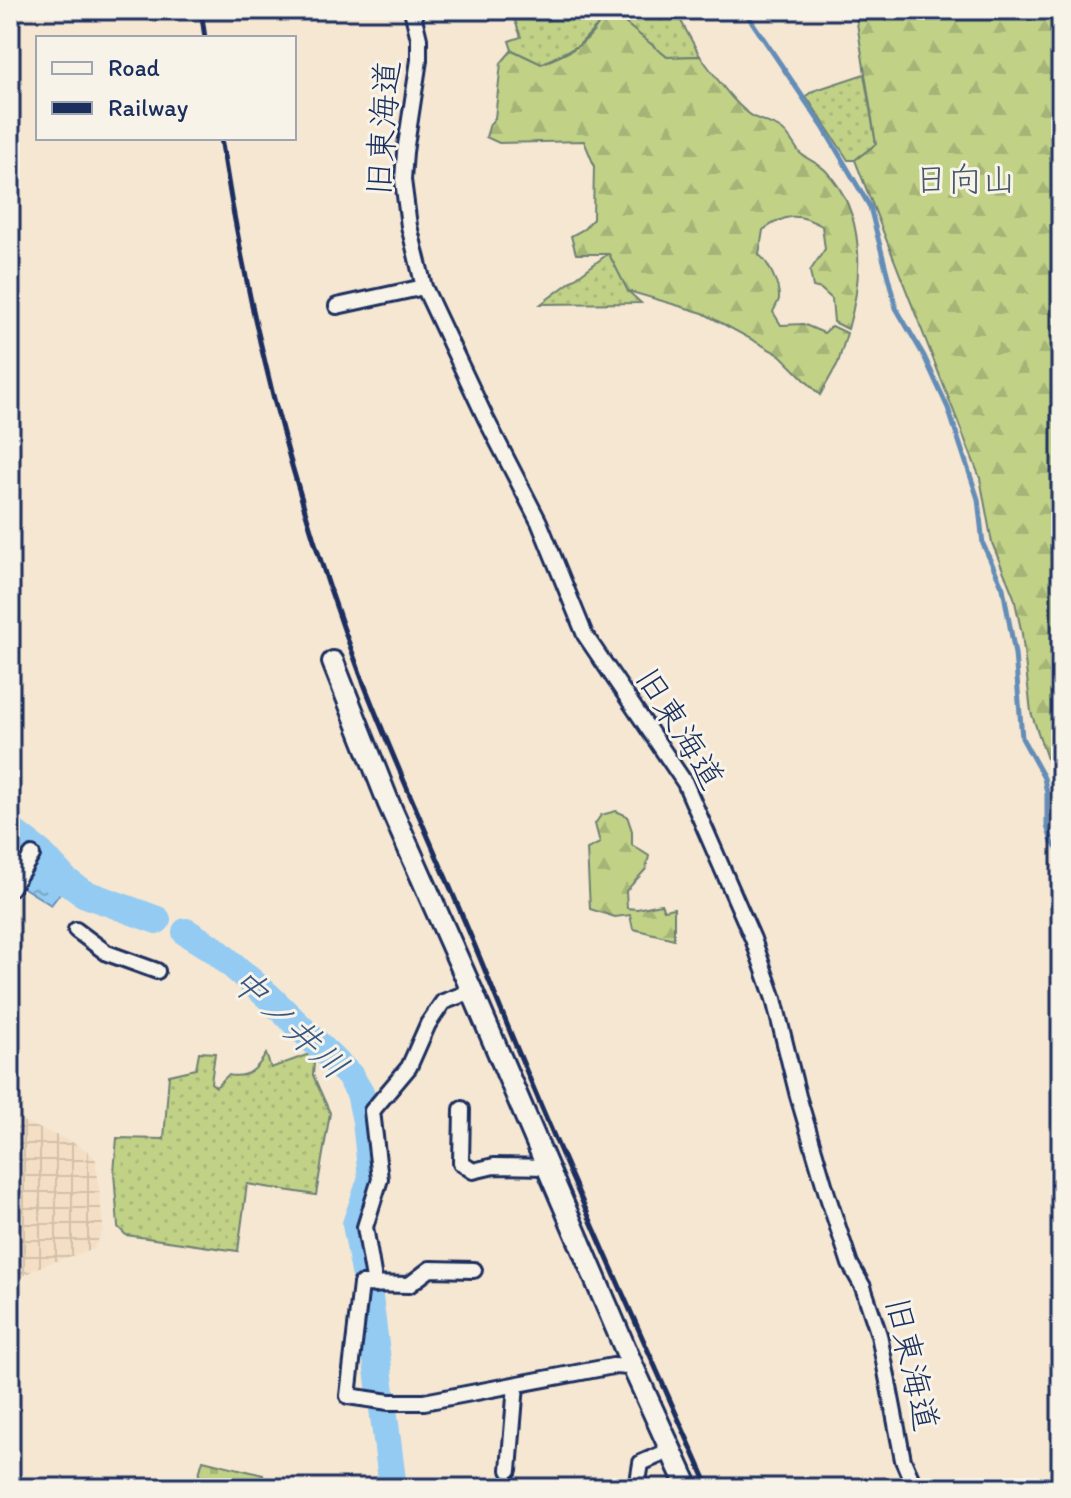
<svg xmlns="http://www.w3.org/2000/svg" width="1071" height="1498" font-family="Itim,'Klee One',sans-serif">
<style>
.industrial{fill:url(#industrial-grid)}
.grass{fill:url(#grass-dots);stroke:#6e8072;stroke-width:2}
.forest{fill:url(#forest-firs);stroke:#6e8072;stroke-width:2}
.cemetery{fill:url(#cemetery-stones);stroke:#6e8072;stroke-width:2}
.water{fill:url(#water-ripples);stroke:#648db7;stroke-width:2}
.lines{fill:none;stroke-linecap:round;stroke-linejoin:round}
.stream{stroke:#648db7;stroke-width:5}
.river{stroke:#94cbf2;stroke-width:28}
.street-casing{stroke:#1b2f5e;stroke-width:20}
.secondary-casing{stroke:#1b2f5e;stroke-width:26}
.street{stroke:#f7f3e8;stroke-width:14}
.secondary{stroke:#f7f3e8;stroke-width:20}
.rail{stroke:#1b2f5e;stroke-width:5}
.labels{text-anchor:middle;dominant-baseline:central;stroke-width:6;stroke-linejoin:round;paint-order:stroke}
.street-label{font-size:34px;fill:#1b2f5e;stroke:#f7f3e8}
.park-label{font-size:34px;fill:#445868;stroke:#f7f3e8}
.water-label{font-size:36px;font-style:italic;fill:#395683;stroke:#f7f3e8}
</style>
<defs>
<pattern id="industrial-grid" width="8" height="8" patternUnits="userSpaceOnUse" patternTransform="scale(2)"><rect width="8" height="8" fill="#f5dfc4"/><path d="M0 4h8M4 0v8" fill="none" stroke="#d1c0ab"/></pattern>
<pattern id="grass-dots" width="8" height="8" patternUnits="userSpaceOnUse" patternTransform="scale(2)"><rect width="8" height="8" fill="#c1d287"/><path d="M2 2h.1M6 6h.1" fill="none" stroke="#a5b577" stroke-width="1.8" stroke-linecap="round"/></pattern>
<pattern id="forest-firs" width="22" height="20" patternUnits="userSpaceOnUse" patternTransform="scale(2)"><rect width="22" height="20" fill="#c1d287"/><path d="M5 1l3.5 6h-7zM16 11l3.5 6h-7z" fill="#a5b577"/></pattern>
<pattern id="cemetery-stones" width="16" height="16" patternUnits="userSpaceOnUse" patternTransform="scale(2)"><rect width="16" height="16" fill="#c1d287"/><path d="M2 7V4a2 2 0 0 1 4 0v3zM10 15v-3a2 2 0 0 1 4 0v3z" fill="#a5b577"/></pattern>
<pattern id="water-ripples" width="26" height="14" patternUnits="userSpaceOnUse" patternTransform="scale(2)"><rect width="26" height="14" fill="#94cbf2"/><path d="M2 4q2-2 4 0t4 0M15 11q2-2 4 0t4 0" fill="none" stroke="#78a5c7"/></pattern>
</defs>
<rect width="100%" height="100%" fill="#f6e7d3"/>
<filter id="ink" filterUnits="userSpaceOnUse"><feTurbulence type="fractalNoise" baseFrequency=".0125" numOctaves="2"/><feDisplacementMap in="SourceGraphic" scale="16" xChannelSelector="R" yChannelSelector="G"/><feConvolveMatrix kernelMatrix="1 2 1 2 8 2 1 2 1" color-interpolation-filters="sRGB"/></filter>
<g filter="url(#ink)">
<path class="industrial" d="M10,1116L70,1141L88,1151L96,1160L103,1225L102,1232L94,1249L46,1264L10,1282Z"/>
<path class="grass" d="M520,10H593L598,25L578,46L541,64L512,50L509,41L521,37L513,15Z
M617,10H662L681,21L700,56L667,57L620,19Z
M864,74L876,144L855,160H848L806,96L813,91Z
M609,253L628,291L641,303L541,304Z
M199,1052L215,1053L211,1083L216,1087L228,1075C248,1079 257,1069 266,1054L271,1068L315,1052L313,1075L330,1113L316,1195L247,1184L238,1251L126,1235L118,1227L114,1172L117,1138L164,1139L169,1075L196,1069Z"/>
<path class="forest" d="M593,10H617L620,19L667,57L700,56C715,75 729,98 748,113C757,121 771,122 781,129C789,134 794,146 800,153C808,160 818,163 826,171C866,213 863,277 848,329L834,322L832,299L821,289L813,287L810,271L825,249L822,226C797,212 786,214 763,230L759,255C768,261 780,286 779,299C778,303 775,307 773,312L781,325L803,324L824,333L832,326L847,333L838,363L820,395L780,355L703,313L628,291L609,254H576L571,236L584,229L593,219L594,165L584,141L499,143L486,137L490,124L495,118L501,63L512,50L541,64C562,56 586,46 598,25Z
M855,10H1061V800L1031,712L1022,634L1014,597L992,543L980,478L855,160L876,144Z
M616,811L627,816L632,831V845L649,856L646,869L626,891L627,908L637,909L661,904L664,910L674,908V939L633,929L630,915L615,917L590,909L587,849L600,843L595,824L601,815Z"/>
<path class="cemetery" d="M203,1460L263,1475L257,1488H195Z"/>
<path class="water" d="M37,861L64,888L51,905L21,886Z"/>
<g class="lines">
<path class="stream" d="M744,10L823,127L870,207L896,308L924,356L948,408L978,499L983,544L1003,588L1015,654L1022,738L1044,778L1047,793V826L1052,842L1061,853"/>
<path class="river" d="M10,830L40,853L65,880L83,893L157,920
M186,932L215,950L269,997L350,1076L360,1093L366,1121L372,1178L356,1224L365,1272
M369,1297L393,1488"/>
<defs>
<path id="street" d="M412,10L419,39V60L405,152L403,180L409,226L424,287L486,419L539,522L585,635L685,783L753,939L774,999L798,1096L827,1194L850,1264L863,1287L879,1335L903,1460L915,1488
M337,306L424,287
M10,889L32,855
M76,930L107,953L157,971
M462,1109L461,1163L473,1171L494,1166L547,1167
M474,1270L430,1269L409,1285L361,1284L348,1396L389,1402H424L613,1366L633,1367
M375,1285L365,1227L380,1179L372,1111L409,1067L428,1024L443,1002L472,991
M509,1470L516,1385
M637,1488L641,1463L671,1450"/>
<path id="secondary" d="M333,662L389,804L472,991L633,1367L688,1488"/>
</defs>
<use href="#street" class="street-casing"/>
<use href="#secondary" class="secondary-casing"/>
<use href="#street" class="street"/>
<use href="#secondary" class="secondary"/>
<path class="rail" d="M201,10L205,38
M221,138C249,322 296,503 361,676C398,773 443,867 482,963C553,1140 632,1314 709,1488"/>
</g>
</g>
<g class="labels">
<g class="street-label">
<text transform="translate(383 128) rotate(-86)">旧東海道</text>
<text transform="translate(680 728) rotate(58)">旧東海道</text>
<text transform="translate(912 1364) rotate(77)">旧東海道</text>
</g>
<g class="park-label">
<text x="965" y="179">日向山</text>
</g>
<g class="water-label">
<text transform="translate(290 1023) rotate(43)">中ノ井川</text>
</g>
</g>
<rect width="1071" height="1498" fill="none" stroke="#f7f3e8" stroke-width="40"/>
<rect x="20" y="20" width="1031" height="1458" fill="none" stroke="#1b2f5e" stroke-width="3" filter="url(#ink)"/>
<rect x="36" y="36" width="260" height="104" fill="#f7f3e8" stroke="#9fa5b1" stroke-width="2"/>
<rect x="52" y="62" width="40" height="12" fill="#f7f3e8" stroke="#9fa5b1" stroke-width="2"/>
<text x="108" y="76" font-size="24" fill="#1b2f5e">Road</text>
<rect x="52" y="102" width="40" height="12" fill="#1b2f5e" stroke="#9fa5b1" stroke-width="2"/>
<text x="108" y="116" font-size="24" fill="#1b2f5e">Railway</text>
</svg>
